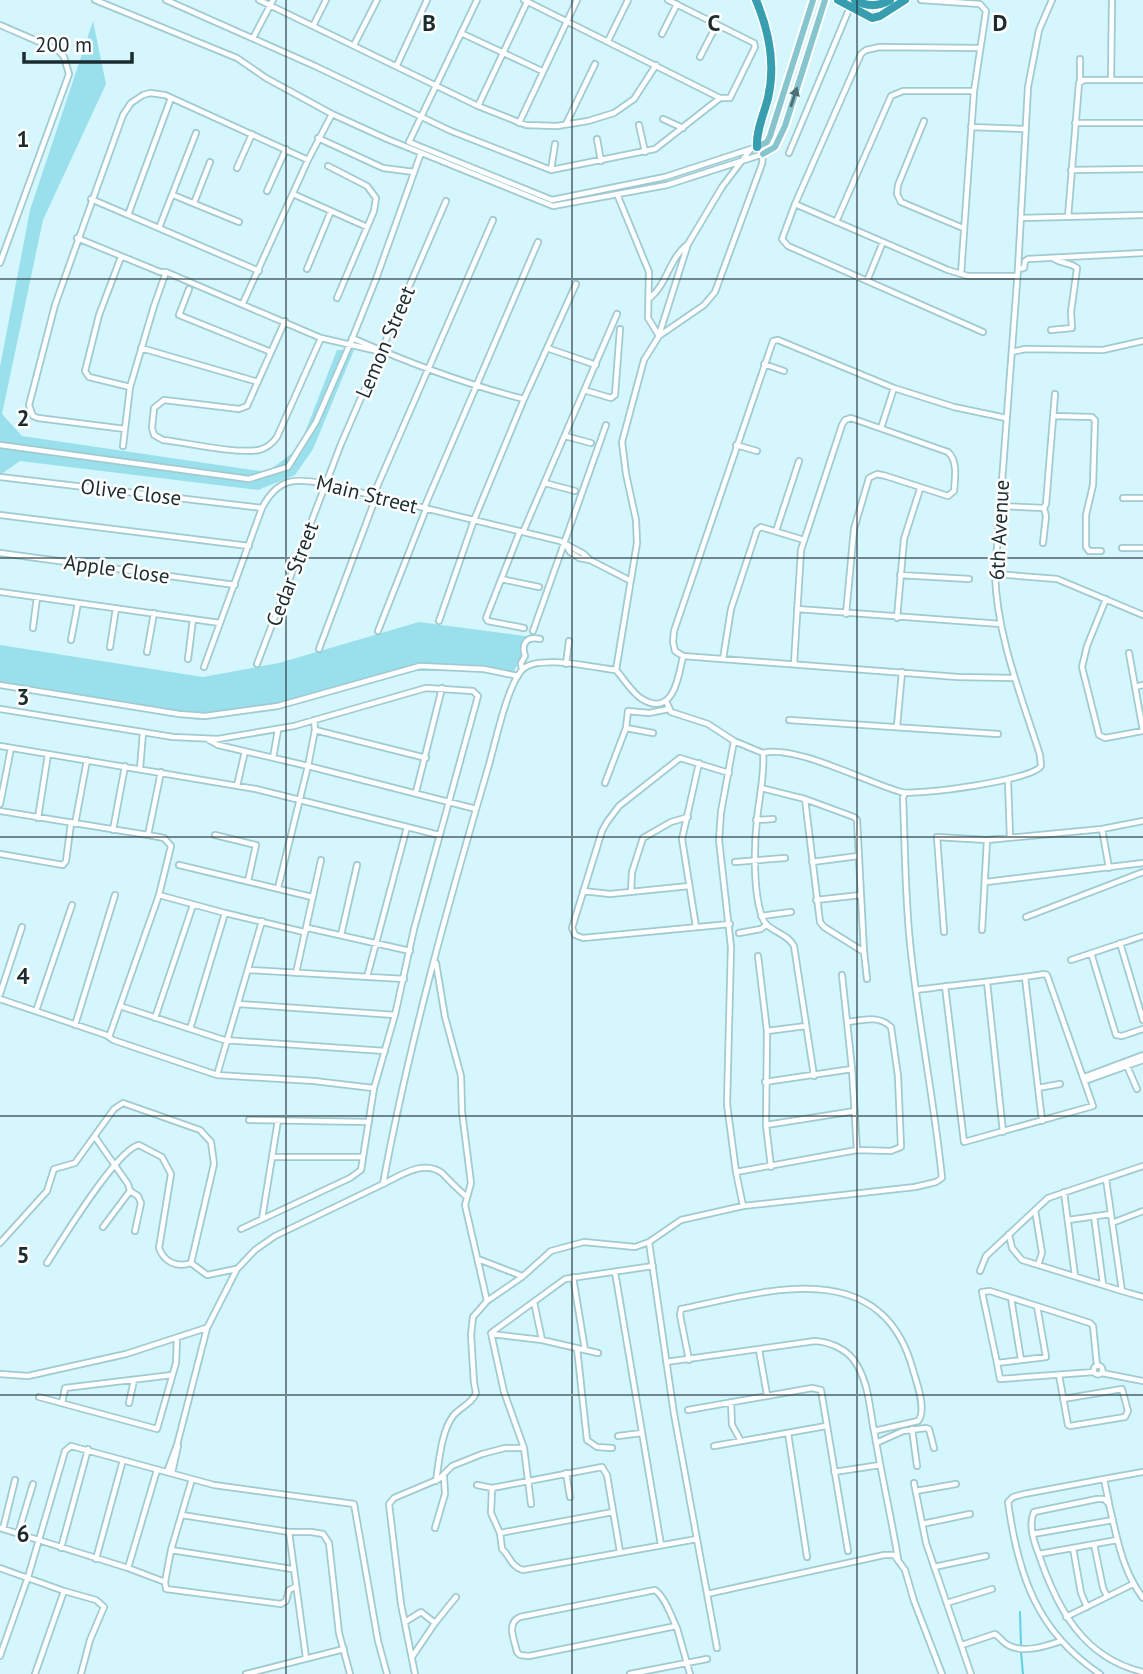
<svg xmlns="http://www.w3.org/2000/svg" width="1143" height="1674" font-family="'PT Sans',sans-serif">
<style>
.green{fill:#9ae0ec}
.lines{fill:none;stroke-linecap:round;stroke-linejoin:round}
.stream{stroke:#61d2e4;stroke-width:2}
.minor-casing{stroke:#a0cad2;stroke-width:8}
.major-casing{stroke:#fff;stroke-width:10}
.highway-casing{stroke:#fff;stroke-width:11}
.minor{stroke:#fff;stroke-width:4.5}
.major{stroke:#86c5ce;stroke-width:6}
.highway{stroke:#369eae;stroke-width:8}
.oneway{fill:#4b7177}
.grid{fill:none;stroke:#1b2c2f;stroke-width:2;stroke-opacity:0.55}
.labels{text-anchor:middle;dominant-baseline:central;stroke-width:5;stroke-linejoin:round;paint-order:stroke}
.street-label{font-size:21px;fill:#1b2c2f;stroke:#fff}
.grid-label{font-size:23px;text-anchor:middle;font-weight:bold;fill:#1b2c2f;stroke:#fff;stroke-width:5;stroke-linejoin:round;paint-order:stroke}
</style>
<rect width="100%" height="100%" fill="#d4f6fc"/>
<path class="green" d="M93,21L106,84L43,220L2,414L22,436L267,472L299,448L337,350H354L313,449L295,475L258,490L20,461L0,475V367L30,210Z
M419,622L533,637L510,678L478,671H416L273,710L198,720L0,688V645L203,677L279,663Z"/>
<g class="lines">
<path class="stream" d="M1020,1612L1021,1646
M1021,1652L1023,1674"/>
<defs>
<path id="minor" d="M95,0L237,58L266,78L332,114
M166,0L315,66L451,131L551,170L655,149L720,98
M259,0L478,106L526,125L557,126L588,121L614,113L634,99L656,65
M477,0L409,142L552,200L665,177L757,147L763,154L762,164L715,292L704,305L659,336
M524,0L720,98H730L755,47L754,43L668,0
M921,0L980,4L986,11L974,91L961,274
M0,25L58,50L64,57L69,74L0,263
M313,26L326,0
M461,33L542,71
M662,34L677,4
M253,38L273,0
M608,41L628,0
M354,45L377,0
M980,48L880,47L866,50L861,54L795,204L782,239L788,246L983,332
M700,57L717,24
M397,65L427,0
M1111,80L1112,0
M1080,81V59
M478,106L528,0
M663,119L683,128
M924,121L898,185L897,194L901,202L963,228
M519,123L577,0
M1075,123H1143
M566,124L595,64
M639,125L645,152
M971,127L1025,129
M318,138L383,168L414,172
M597,139L601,161
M789,153L850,7
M328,166L367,186L376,198L374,211L337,298
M237,168L252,134
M551,170L555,144
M1071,170L1143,169
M267,191L286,149
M293,194L367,227
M173,195L239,222
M91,199L259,271
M194,203L210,162
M795,204L948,270L968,276H1017
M128,215L171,98
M1068,217L1079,83L1084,80H1143
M1021,218L1143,215
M836,222L891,96L903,91H974
M159,228L196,133
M77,238L160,272H166L321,338L382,352
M121,257L99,315L85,371L89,377L130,387
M307,269L331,211
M1018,269L1024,268L1025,261L1028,259L1143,253
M867,281L883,242
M189,289L179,315L271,352
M650,298C668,283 669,258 688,244
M243,303L308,160L332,114L387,139L553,206L667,185L763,154
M285,321L247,406L239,409L164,400L154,408L152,428L154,435L163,440C189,443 235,454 259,450C267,448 272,444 277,437L321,338
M1051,330L1072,328L1071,312L1077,268C1070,262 1060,264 1053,258
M659,335L688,244L722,187L750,150
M352,338C409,363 464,384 524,399
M141,348L258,382
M547,348L596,365
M1012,352L1025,349L1103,350L1143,341
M764,364L784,371
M584,390L611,398L615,395L620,329
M1053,416L1092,417L1095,420L1093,485L1086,515V547L1089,551H1101
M1006,418L954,407L894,388L778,340L773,341L674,631L673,642L675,651L683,656L958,677L1014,678
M881,428L894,388
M125,429L38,418L33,416L29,405L55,305L123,115L131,103L143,95L150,93L165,95L308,160
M565,436L591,443
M0,445L249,479L288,467L316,422L350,344L376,279L421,153
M736,445L757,451
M123,446L130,387L154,306L166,272
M0,477L262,508
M545,483L575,491
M373,496L493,220
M1123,498H1143
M1000,506L1044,508
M424,508L538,242
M0,515L249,546
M520,531L486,618L488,621L524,628
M776,531L799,461
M523,532L617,314
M565,543L570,552L579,558L590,560L629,580
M1043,543L1046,516L1044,508L1046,504L1055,394
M1122,548H1143
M0,553L235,585
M995,574L1057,579L1143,615
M900,575L969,579
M501,579L539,587
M0,592L220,623
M1106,599L1087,646L1082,667L1099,735L1105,738L1143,731
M797,609L1001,624
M897,618L904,539L920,489
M439,621L474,520L524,399L576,284
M33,628L37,597
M378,631L426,509
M533,631L606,425
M71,640L78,603
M110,647L116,608
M319,649L376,497
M147,652L154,613
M1129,653L1143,731
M188,659L193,619
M723,659L731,609L757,530L761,527L804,540
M257,664L341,444L446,201
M566,664L569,641
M794,664L801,550L842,425L845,420L851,418L948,452C958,461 955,478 954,491L948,496L886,476L877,474L869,478L854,529L846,614
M204,667L262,508C278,477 296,478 326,484L560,541L584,554L590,560
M522,670L521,663L525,656C521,644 526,636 540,639
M616,670L637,543L636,520L626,474L622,442L644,360L659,336L648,318L649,272L617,194
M0,685L179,714L205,716L278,706L420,666L484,669L518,676
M1135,687L1143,685
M666,701L671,712L708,724L734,741L721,812L719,840L731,947L727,1104L736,1172L743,1206
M0,709L173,737L218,739L294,726L426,688L473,691L478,696L414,929L395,1015L374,1088L361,1170L350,1178L241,1229
M789,720L998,734
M897,726L902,672
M626,728L653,733
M315,730L426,758
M209,740L218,745L308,766L315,730L314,720
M734,741L763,753C765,774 759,798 757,819C754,846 753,891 762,917C767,932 787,932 794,946L814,1076
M0,746L256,789L439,835
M763,753C794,744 868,783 901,792C917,796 1033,780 1041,766L1040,755C1021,695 997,637 995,574L1018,269L1028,87L1039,30L1052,0
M273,758L278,730
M140,769L143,732
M729,773L680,758L619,806L607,822L602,831L572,928L575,935L583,938L730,924
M1008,781L1010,837
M605,783L626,728L628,711L649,713L669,709
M237,786L245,751
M761,788L805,799L854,817L857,820L864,952L824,927L820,922L805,799
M416,792L442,688
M0,804L11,748
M0,811L148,835L164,838L171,846L159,895L109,1037
M38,818L48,754
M756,820L773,819
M75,824L87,760
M1102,829L1109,868
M113,830L125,766
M148,835L161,772
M215,835L256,845L248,881
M0,854L63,865L66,861L71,823
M735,862L785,858
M812,862L858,856
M179,865L312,897
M986,882L1143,863
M278,888L308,766L476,809
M583,891L610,894L689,886
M631,892L632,872L643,838L671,822L688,817
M159,895L225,913L304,932L308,928L410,951
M816,900L861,895
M761,916L791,912
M1026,917L1143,872
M696,927L682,839L699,763
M982,930L987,840
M944,932L937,837L987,840L1102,829L1143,821
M739,933L761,929L766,925
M341,935L357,865
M1120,943L1143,1020
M864,952L867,979
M1091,953L1116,1035L1122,1036L1143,1029
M758,956L767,1031L766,1125L771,1167
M1071,960L1143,936
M436,963L445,1017L461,1076L462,1112L471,1183L465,1205L487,1301
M249,970L404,979
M296,973L321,860
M367,977L407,827
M1025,977L1042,1121
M987,982L1003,1132
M916,990C959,984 1002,981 1044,974L1047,975L1093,1106L964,1142L945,986
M0,994L22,927
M0,999L106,1035L113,1040L217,1075L314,1081L373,1088
M239,1004L395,1015
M120,1006L224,1040L385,1051
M36,1011L72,905
M155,1018L193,905
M848,1022C863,1020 879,1015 891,1027L898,1076L901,1147L891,1151L857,1150
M75,1025L115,895
M190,1029L225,913
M767,1031L806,1026
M1127,1066L1137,1089
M217,1075L262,921
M1084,1077L1143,1055
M1085,1081L1143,1060
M765,1082L852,1069
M1038,1088L1060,1084
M249,1120L369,1122
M766,1125L855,1111
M95,1137L128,1184L130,1191L103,1227
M273,1157H363
M736,1172L857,1150L852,1069L842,975
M383,1184C399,1176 424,1159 442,1173C450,1181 457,1189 467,1197
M130,1191L138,1196L141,1203L135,1231
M1064,1192L1075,1276
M1035,1210L1042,1253L1038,1265
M1094,1216L1103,1284
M262,1219L278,1120
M1068,1220L1111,1214
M1112,1223L1143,1211
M1009,1234L1012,1248L1022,1260L1122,1291L1106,1179
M649,1242L674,1414L717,1648
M0,1243L47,1191L54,1169L75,1163L114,1109L123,1103L200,1130L211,1142L214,1164L191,1263L207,1275L236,1269
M478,1259L522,1276
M47,1263C62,1240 117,1149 139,1145L162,1157L171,1174L159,1248C164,1262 177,1268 191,1263
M980,1271L986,1256L1048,1198L1143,1166
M615,1272L661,1545
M573,1277L585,1350
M990,1291L1037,1306L1046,1357L997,1363L982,1292Z
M1122,1291L1143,1297
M1011,1298L1021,1360
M534,1302L542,1340
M1037,1306L1090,1323L1093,1326L1097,1366
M492,1334L542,1340L598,1353
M577,1348L587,1440L597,1447L612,1448
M759,1350L767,1395
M689,1360L680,1315L681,1309C767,1291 882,1254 913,1370C917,1383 927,1411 918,1421L874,1431
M666,1362L815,1341C829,1342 844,1348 853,1359C870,1382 869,1409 875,1436C882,1477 891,1517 898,1558
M997,1363L1000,1379L1094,1372
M1093.5 1370a4.5 4.5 0 1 1 9 0a4.5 4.5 0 1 1-9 0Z
M1102,1373L1143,1381
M0,1374L28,1376L126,1354L206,1328
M1059,1375L1068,1425L1070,1426L1125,1417L1128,1411L1122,1389L1063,1399
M39,1397L157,1429L176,1363L177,1338
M731,1402L732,1425L741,1441
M62,1403L65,1388L172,1375
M129,1403L134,1380
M688,1410L812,1388L821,1390L848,1551
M912,1429L917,1466
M788,1433L807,1557
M618,1436L642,1433
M876,1443L903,1431L926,1428L929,1429L934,1448
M714,1446L826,1426
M167,1472L177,1445L207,1328L237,1269L255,1250L275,1236L383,1184C409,1043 448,905 488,768C495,745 507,684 523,669C538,654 596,668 616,670C624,679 632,693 642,699C674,718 679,675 683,656
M834,1472L880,1465
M172,1473L178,1446
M566,1473L570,1497
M436,1481C439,1462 441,1432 453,1416C460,1407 472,1404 476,1393L474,1383L471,1335L473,1317L487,1301L522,1277L551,1251L584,1242L635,1247L649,1242L681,1220L743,1206L915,1187L936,1182L942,1178C934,1099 918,1022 910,943C905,894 905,846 903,798L905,793
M914,1483L926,1543L971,1674
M477,1485L492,1488L602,1467L607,1475L620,1552
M492,1488L491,1513L500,1533L502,1549C510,1556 511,1567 523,1570L697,1539
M916,1491L956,1484
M1109,1503L1104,1479L1143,1472
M531,1504L524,1448L504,1392L491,1333L565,1279L653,1266
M182,1515L289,1532H311L323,1534L329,1543L339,1633L350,1674
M922,1524L970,1514
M0,1528L128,1568L165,1582L171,1550L192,1479
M435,1528L445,1494L444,1477
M3,1529L15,1480
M289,1532L306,1658
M500,1533L613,1512
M18,1534L33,1484
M1033,1534L1113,1520
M1094,1544L1103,1588L1107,1596
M61,1548L88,1449
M1073,1548L1081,1593L1087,1607
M171,1550L292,1569
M1039,1554L1117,1540
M96,1559L123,1460
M934,1567L986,1556
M0,1568L64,1591L35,1674
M128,1568L157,1470
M165,1582L166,1589L281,1604L286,1601L289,1590L295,1587
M64,1591L96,1600L104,1607L90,1640L81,1674
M707,1594L884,1555H894L905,1570L914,1601L942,1674
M1143,1598C1122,1570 1117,1538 1109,1504L1104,1499H1097L1034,1512C1028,1525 1034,1542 1039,1555C1057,1608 1083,1658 1143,1672
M947,1603L992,1589
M1066,1617L1133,1584
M405,1622L421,1612L435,1623
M676,1626L529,1656L520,1655L517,1652C514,1639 506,1623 520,1617L655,1590C665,1597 671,1616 677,1628L690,1674
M962,1645L995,1634C1000,1637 1003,1643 1008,1645C1023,1654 1046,1646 1061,1641
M0,1656L28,1577L65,1451L71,1446L214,1485L354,1504L378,1641L387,1674
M412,1657L435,1623L456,1597
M246,1674L344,1649
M415,1674L401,1604L389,1504L394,1498L439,1479L452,1466L482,1454L505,1448H524
M630,1674L707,1659
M1100,1674C1037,1632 1018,1575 1008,1502L1013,1497L1024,1494L1104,1479"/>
<path id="major" d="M757,147L767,142L770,136L813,0
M763,154L775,147L785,126L825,0"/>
<path id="highway" d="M756,0C769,31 776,64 768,98C764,114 756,130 757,147
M838,0L872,18L880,16L905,0
M855,0C867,7 878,7 890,0"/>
</defs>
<use href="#minor" class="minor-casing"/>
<use href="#major" class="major-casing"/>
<use href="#highway" class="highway-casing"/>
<use href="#minor" class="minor"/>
<use href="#major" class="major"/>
<use href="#highway" class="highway"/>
</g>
<defs><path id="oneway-solid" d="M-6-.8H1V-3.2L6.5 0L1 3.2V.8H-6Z" transform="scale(1.75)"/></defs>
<use class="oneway" href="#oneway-solid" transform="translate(794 97) rotate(-72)"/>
<path class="grid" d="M286,0V1674M572,0V1674M857,0V1674M0,279H1143M0,558H1143M0,837H1143M0,1116H1143M0,1395H1143"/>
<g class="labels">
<g class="street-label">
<text transform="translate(385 342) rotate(-67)">Lemon Street</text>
<text transform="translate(131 492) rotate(7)">Olive Close</text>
<text transform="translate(367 494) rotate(14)">Main Street</text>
<text transform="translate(999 530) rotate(-87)">6th Avenue</text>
<text transform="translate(117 569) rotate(8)">Apple Close</text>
<text transform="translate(292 574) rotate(-69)">Cedar Street</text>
</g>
</g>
<g class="grid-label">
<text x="429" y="31">B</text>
<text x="714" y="31">C</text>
<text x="1000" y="31">D</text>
<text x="23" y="147">1</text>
<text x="23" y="426">2</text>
<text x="23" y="705">3</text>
<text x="23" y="984">4</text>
<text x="23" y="1263">5</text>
<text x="23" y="1542">6</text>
</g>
<path d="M24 52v10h108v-10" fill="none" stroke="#1b2c2f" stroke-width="3.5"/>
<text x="35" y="52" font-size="21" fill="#1b2c2f" stroke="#ffffff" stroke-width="5" paint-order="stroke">200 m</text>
</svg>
